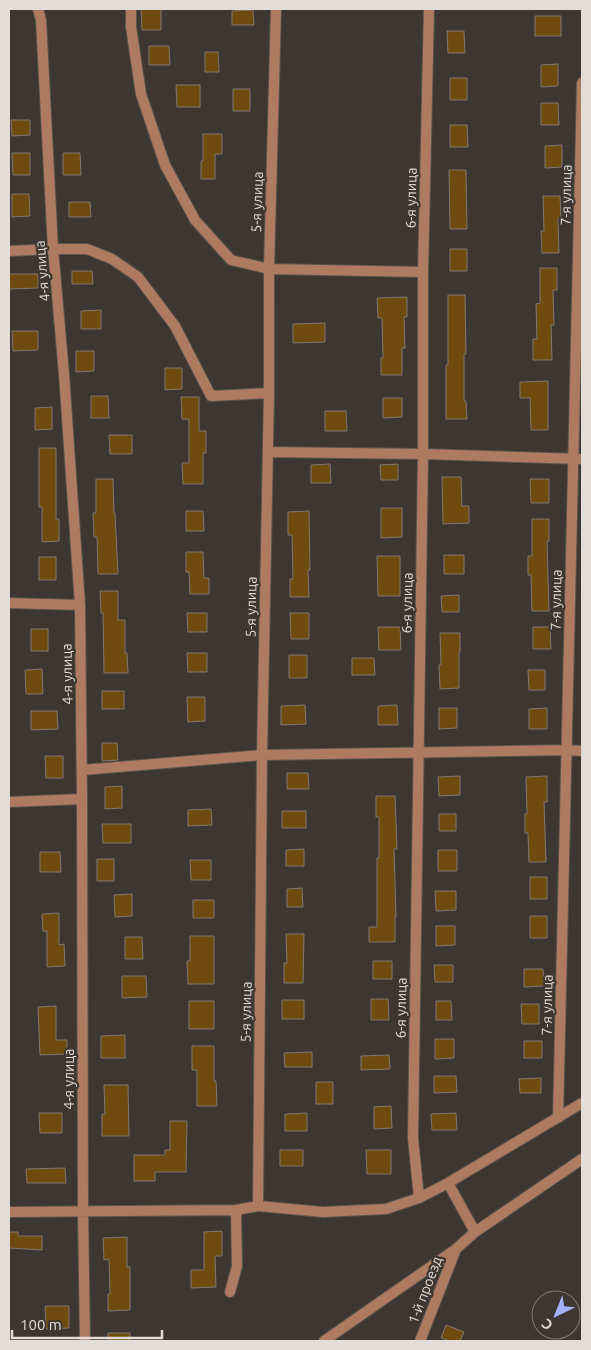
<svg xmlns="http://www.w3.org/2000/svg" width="591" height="1350" font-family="Ubuntu,sans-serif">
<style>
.building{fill:#704b10;stroke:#807971}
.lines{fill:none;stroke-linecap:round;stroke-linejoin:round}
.minor-casing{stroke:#5c544f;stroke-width:12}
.minor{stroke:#af7b60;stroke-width:10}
.labels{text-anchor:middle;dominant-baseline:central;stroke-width:4.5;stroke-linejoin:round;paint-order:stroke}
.street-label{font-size:14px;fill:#e2ddd9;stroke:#3e3631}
</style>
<rect width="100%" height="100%" fill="#3e3631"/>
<path class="building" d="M141,9H161V30H142Z
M253,10L254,25H232V11Z
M535,16H561V36H535Z
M447,31H464L465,53H448Z
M149,46H169L170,65H149Z
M205,52H218L219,72H205Z
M558,64V86L541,87V65Z
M450,78H467V100H450Z
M176,85H200V107H177Z
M233,89H250V111H233Z
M541,103H558L559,125H541Z
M11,120H30V135L12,136Z
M450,125H467L468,147H450Z
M203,134H222V154H215V179H201V161H203Z
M562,145V167L545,168V146Z
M12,153H30V175H13Z
M63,153H80L81,175H63Z
M449,170H466L467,229H450Z
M12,194H29L30,216L12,217Z
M543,196H560L561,218H558L559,253H542L541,231H544Z
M69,202H90L91,217H69Z
M450,249H467V271H450Z
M540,268H557V290H553L554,325H551L552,360H533V339H537L536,304L540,303Z
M72,271H92L93,284H72Z
M9,274H38V288L9,289Z
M448,295H465L466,354H464V401H466L467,419H446V365H448Z
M407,297V317H404L405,348H402V375H381V358H383L382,318H378L377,298Z
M101,310V329H81V311Z
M325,323V342L293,343V324Z
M12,331H38V350L13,351Z
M76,351H94V371L76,372Z
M165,368H182V389L165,390Z
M548,381V430H531L530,398H520V382Z
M91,396H108L109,418H91Z
M181,397H199V431H206V453H203V484H183L182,463H189V419H182Z
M383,398H402V417L383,418Z
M52,407V429L35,430V408Z
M325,411H346L347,431H325Z
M109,435H132V454H110Z
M39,448H56V519H59V541L42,542V507H39Z
M330,464L331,483H311V465Z
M398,464V480H381L380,465Z
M442,477H461L462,506H469V523L443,524Z
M96,479H113L114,513H115L118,574H98L97,537H94L93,513H96Z
M530,479H549V503H531Z
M381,508H402V537L381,538Z
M186,511H203L204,531H186Z
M309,511L310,570H308L309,597H290V579H293L292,535H288V512Z
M532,519H549V541H547L549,611H532L531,575H528V556H532Z
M186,552H203L204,578H209V594H190L189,572H186Z
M444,555H464V574H444Z
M377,556H400V596H378Z
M39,557H56V580H39Z
M100,591H118V620H125V653H127L128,673H104L103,613H101Z
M459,595V612H442L441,596Z
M187,613H207V632H188Z
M290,613H309V639H291Z
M378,627H400L401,650H379Z
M533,627H550L551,649H533Z
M31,629H48V651H31Z
M440,633H460V652H459V688L440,689L439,665H441Z
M187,653H207V672H188Z
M289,655H307V678H289Z
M352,658H374L375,675H352Z
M42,669L43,694H26L25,670Z
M528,670H545V690H529Z
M102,691H124V709H102Z
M187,697H205V721L188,722Z
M305,705L306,724L281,725V706Z
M397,705L398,725H378V706Z
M439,708H457V728L439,729Z
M547,708V729H529V709Z
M31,711H57L58,729L31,730Z
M102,743H117L118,760L102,761Z
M45,756H63V778H46Z
M287,773H308L309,789H287Z
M460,776V795L439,796L438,777Z
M547,776V802H544L546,862H529L528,833H525V814H527L526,777Z
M122,786V808L105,809V787Z
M376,796H395L397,849H394L396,917H395V942H369V927H377V858H379V817H376Z
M211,809L212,825L188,826V810Z
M282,811H306V828H282Z
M439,814H456V831H439Z
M102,824H131V843H103Z
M304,849V866H286V850Z
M438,850H457V871H438Z
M40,852H60L61,872H40Z
M97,859H114V881H97Z
M190,860H211V880H191Z
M530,877H547V899H530Z
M302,888L303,907H287V889Z
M435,891H456V910L436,911Z
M132,894V916L115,917L114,895Z
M193,900H214V918H193Z
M59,913V945L64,944L65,966L47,967V931H43L42,914Z
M530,916H547V938H530Z
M436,926H455V945L436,946Z
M286,934H304L303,983H284V963H287Z
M190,936H214V984H188L187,961H190Z
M125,937H142L143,959H125Z
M373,961H392V979H373Z
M434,965H453V982H435Z
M524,969H543L544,986L524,987Z
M122,976H146L147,997L122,998Z
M371,999H388L389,1020H371Z
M282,1000H304V1019H282Z
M189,1001H214V1029H189Z
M436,1001H451L452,1020H436Z
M521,1004H539V1024H522Z
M56,1006V1040H67V1054L40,1055L38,1007Z
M125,1035V1058H101V1036Z
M435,1039H454V1058L435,1059Z
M524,1041H542V1058H524Z
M192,1046H214V1081H216L217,1106H197V1070H192Z
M312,1052V1067H285L284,1053Z
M389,1055L390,1069L361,1070V1056Z
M434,1076H456L457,1092L434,1093Z
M541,1078V1093H520L519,1079Z
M316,1082H333V1104H316Z
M104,1085H128L129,1136H102V1114H105Z
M391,1106L392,1128L374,1129V1107Z
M39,1113H62V1133H40Z
M307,1113V1131H285V1114Z
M456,1113L457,1130H432L431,1114Z
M170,1121H187L186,1172H155V1181H134V1155H165V1150H170Z
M280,1150H303V1166H280Z
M366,1150H391V1174H367Z
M65,1168L66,1183H27L26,1169Z
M222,1231V1256H215L216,1287L191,1288V1270H204V1232Z
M9,1232H18V1236H42V1250L9,1248Z
M127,1237V1267H130V1310L108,1311V1294H110L109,1259L104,1260L103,1238Z
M45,1306H69V1328L46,1329Z
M446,1325L464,1332L460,1341H449L441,1338Z
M108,1333H130V1341H108Z"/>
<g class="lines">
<defs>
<path id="minor" d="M38,9L41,20L53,249L64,374L80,605L82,799L83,1211L85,1341
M131,9V27L141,94L165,165L195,220L231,260L269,269L423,272
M9,251L53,249H87L112,259L138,277L175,326L211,396L269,393
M268,452L423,454L582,459
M9,603L80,605
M82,770L262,755L567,750L582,751
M9,802L82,799
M558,1118L582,83
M448,1183L475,1232
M419,1198L413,1138L423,454V272L429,9
M258,1206L262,755L269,393V269L276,9
M9,1212L236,1210L258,1206L323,1212L386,1209L419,1198L448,1183L582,1103
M230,1292L237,1266L236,1210
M324,1341L456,1249L475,1232L582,1159
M420,1341L456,1249"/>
</defs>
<use href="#minor" class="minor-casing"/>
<use href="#minor" class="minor"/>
</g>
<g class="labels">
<g class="street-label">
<text transform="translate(566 195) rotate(-89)">7-я улица</text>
<text transform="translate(411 198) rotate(-89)">6-я улица</text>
<text transform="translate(257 202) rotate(-88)">5-я улица</text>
<text transform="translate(42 271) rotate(-95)">4-я улица</text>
<text transform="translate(556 600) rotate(-89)">7-я улица</text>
<text transform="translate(407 603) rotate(-89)">6-я улица</text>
<text transform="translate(251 607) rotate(-89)">5-я улица</text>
<text transform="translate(67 674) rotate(-91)">4-я улица</text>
<text transform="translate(547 1005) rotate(-89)">7-я улица</text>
<text transform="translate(401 1008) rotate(-89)">6-я улица</text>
<text transform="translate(246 1012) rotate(-89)">5-я улица</text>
<text transform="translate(69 1079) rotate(-90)">4-я улица</text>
<text transform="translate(425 1290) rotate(-69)">1-й проезд</text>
</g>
</g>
<rect width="591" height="1350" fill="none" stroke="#e2ddd9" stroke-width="20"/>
<g transform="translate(556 1315) rotate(223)"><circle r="24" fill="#3e3631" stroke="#807974"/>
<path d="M0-4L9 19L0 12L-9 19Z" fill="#a6b1fc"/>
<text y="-8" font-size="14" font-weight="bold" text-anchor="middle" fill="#e2ddd9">С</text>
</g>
<path d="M12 1330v8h150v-8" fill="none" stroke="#e2ddd9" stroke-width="2.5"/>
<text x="20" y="1330" font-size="15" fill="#e2ddd9" stroke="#3e3631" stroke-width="4" paint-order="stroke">100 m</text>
</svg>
